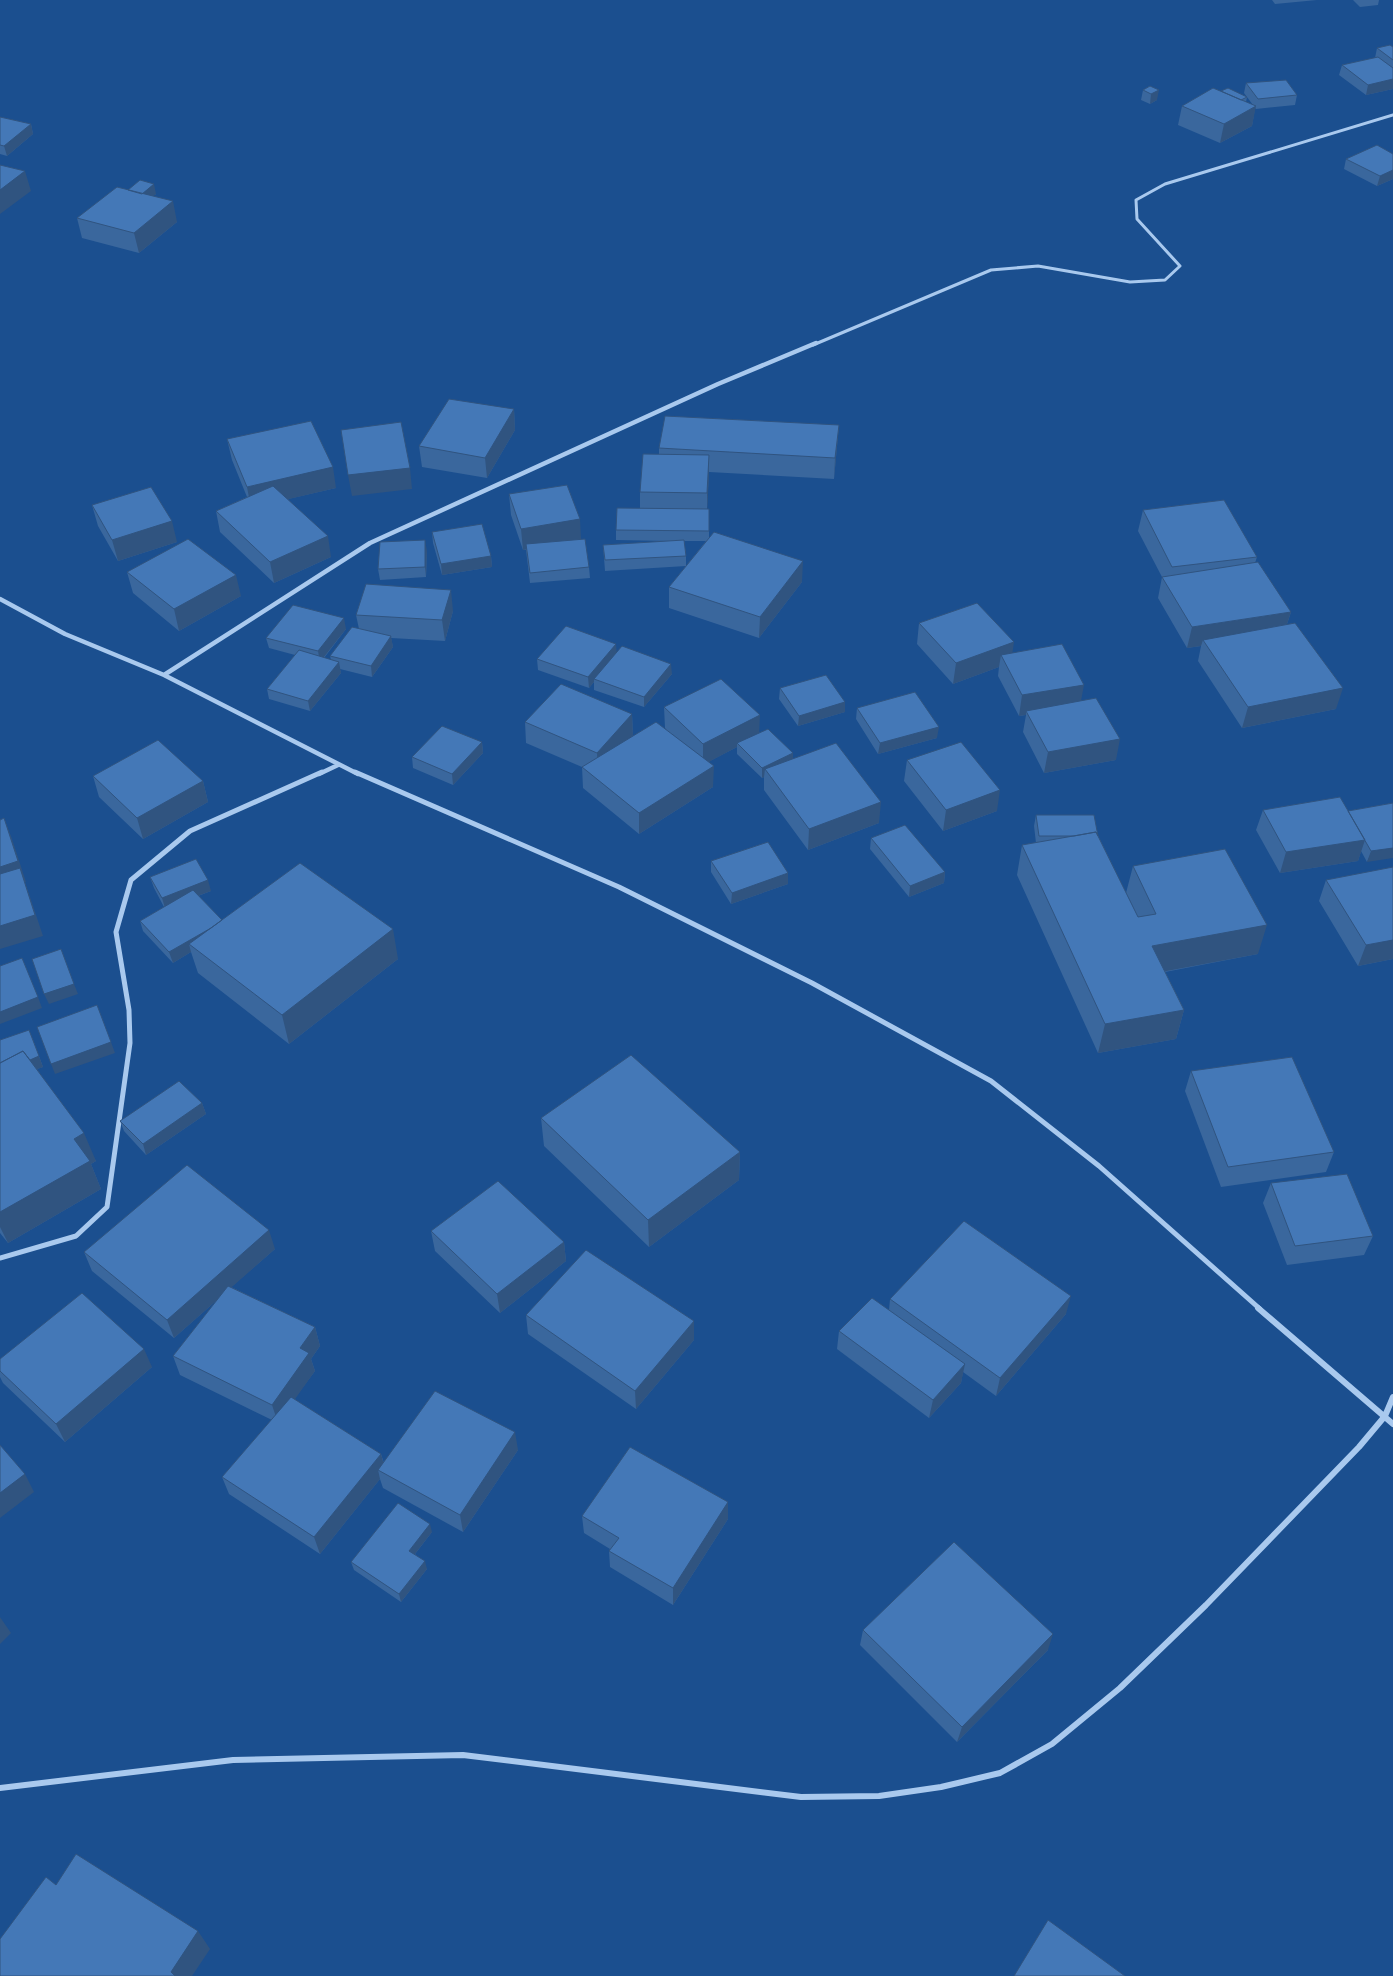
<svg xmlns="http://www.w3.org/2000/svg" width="1393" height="1976" font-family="'DM Sans',sans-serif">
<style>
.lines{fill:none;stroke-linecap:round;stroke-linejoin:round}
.minor-far3{stroke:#a9c9ee;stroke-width:3}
.minor-far2{stroke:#a9c9ee;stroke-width:4.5}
.minor-far1{stroke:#a9c9ee;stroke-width:5}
.minor{stroke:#a9c9ee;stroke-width:6}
.wall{fill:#3a679d;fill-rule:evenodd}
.shaded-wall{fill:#305480}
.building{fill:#4478b7;stroke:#305480}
</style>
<rect width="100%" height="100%" fill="#1b4f8f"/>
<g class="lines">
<path class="minor-far3" d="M813,345L991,270L1038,266L1130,282L1165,280L1180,266L1137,219L1136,200L1165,184L1393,115"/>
<path class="minor-far2" d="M0,599L65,634L164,675L358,774
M164,675L370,543L718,384L816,343
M319,774L338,765"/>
<path class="minor-far1" d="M355,772L619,887L812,983L991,1081L1099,1166L1260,1309
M0,1258L76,1236L107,1207L130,1043L129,1010L116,932L131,880L190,831L322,772"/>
<path class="minor" d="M1258,1308L1393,1424
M0,1788L233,1760L463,1755L801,1797L879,1796L941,1787L1000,1773L1052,1744L1120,1688L1206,1605L1359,1447L1385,1416L1393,1397"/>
</g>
<path class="wall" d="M1272,0H1317L1275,4Z
M1353,0H1379L1378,5L1360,7Z
M1393,47V89L1366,95L1339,75L1342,65L1375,58L1377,48Z
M1246,83L1297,95L1295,105L1256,109L1255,108L1252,126L1220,143L1178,125L1182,106L1221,91L1247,97L1246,102L1253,105L1244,93Z
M1150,86L1157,100L1150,104L1141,100L1143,90Z
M0,117L31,124L33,134L7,156L0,154Z
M1393,154V179L1377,186L1344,169L1346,159Z
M128,190L156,194L153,196L177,222L139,253L82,238L77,218Z
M514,409L515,430L487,478L422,467L419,446Z
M839,425L834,479L709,472L707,509H709V538L802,582L759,638L669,608V587L686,566L605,571L603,545L669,541L616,540V530L640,508V492L659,454V448ZM684,541H706L686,566V556Z
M227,439L336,488L288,499L331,557L274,583L220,532L216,511L247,497L232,460Z
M509,494L581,539L589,567L590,578L530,583L526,550H523L511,515Z
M92,505L177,542L118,561L98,526Z
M1143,510L1257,557L1255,563L1291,612L1287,624L1336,709L1242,728L1198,661L1201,646L1187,648L1158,598L1162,577L1138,531Z
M432,532L491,556L492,567L442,575L433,543Z
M427,551L426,577L380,580L378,569Z
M127,572L241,596L179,631L133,593Z
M453,611L445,641L391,638L393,647L372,677L340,669L341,673L310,711L269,699L267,689L295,655L269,648L266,638L346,629L324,658L331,660L330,656L359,629L356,615Z
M919,623L1012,653L1081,701L1116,760L1044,773L1023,732L1026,715L1019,716L998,676L999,667L953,684L917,644Z
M617,652L672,674L644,707L594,690V682L589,688L538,670L537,659Z
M780,688L845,712L798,726L779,699Z
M664,707L759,733L793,759L879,823L808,850L764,790V777L762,778L737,754V747L708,762L713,787L639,834L583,788L582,767L526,743L525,722L632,714L633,735L630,738L667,731L665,728Z
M857,708L937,738L878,754L856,719Z
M482,742L483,753L453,785L413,768L412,757Z
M907,760L997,811L943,831L904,781Z
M93,776L203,781L208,802L143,839L99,797Z
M1393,803L1367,862L1361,851L1358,861L1280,873L1256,830L1263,810L1348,811Z
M1036,815L1098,836L1126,893L1133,866L1258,954L1165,972L1184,1010L1176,1039L1098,1053L1017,875L1022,845L1036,843L1034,826Z
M871,838L945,872L944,883L909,897L870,849Z
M711,861L788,873V884L731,904L711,872Z
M150,877L211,891L198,896L222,920L398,959L289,1044L198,973L191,952L173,963L143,931L140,921L164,907L154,888Z
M1326,880L1393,959L1358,966L1319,901Z
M0,1040H33L43,1067L37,1069L96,1161L91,1164L101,1189L8,1243L0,1233Z
M1191,1071L1334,1152L1326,1172L1221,1187L1185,1091Z
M202,1103L206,1114L146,1155L124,1131L120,1121Z
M541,1118L740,1152L739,1180L649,1247L544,1146Z
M1271,1183L1373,1236L1364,1255L1287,1265L1263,1203Z
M431,1231L564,1242L566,1261L500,1313L435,1251Z
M275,1249L231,1287L315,1327L320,1346L311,1359L315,1371L294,1399L381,1454L384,1463L518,1450L463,1532L383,1488L380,1479L320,1554L229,1494L222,1477L272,1420L180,1375L173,1356L217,1300L174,1338L92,1271L84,1252Z
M890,1299L1066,1314L996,1396L963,1372L961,1383L929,1418L837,1349L839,1331L889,1310Z
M526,1315L694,1321V1340L636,1409L528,1334Z
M0,1359L152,1367L65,1442L3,1383L0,1377Z
M582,1516L728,1519L673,1605L610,1567L609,1551L610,1549L584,1533Z
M432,1532L415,1554L427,1569L401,1602L354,1570L351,1562Z
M863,1630L1048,1650L957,1742L860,1645Z"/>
<path class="shaded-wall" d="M1393,79V89L1366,95L1368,85Z
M1159,90L1157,100L1150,104L1151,94Z
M1256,106L1252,126L1220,143L1224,124Z
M31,124L33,134L7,156L4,146Z
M1393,170V179L1377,186L1380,176Z
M25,171L31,191L0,214V190Z
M154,184L156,194L142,206L140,196Z
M173,201L177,222L139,253L134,233Z
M514,409L515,430L487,478L485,458Z
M839,425L837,446L834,479L835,458Z
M709,455V476L707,514V493Z
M333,467L336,488L251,508L247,487Z
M410,468L412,489L352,496L348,475Z
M580,519L581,540L523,550L521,529Z
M172,521L177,542L118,561L112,540Z
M328,536L331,557L274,583L270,562Z
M425,540L427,551L426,577L425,567Z
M491,556L492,567L442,575L441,564Z
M803,561L802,582L759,638L760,617Z
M236,575L241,596L179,631L174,609Z
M451,590L453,611L445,641L442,620Z
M1291,612L1284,633L1203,640L1201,646L1187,648L1192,627Z
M344,618L346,629L320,662L318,651Z
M391,636L393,647L372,677L371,666Z
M1014,642L1011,663L1001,655L999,667L953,684L956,663Z
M616,644L617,655L594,679V682L589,688L588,677Z
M339,662L341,673L310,711L308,701Z
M671,664L672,674L644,707V697Z
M1084,685L1080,706L1026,711V715L1019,716L1022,695Z
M1343,688L1336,709L1242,728L1248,707Z
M845,702V712L798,726L799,716Z
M632,714L633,735L598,774L597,753Z
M760,715L759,736L737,743V747L703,765V744Z
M939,727L937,738L878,754L880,743Z
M1120,739L1116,760L1044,773L1048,752Z
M482,742L483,753L453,785L452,774Z
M793,753V764L765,769L764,777L762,778V768Z
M714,766L713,787L639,834V813Z
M203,781L208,802L143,839L137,818Z
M1000,790L997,811L943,831L946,810Z
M881,802L879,823L808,850L809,829Z
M4,818L12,839L26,882H25L43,936L0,949V867Z
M1365,840L1358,861L1280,873L1286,852Z
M1393,848V858L1367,862L1371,851Z
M945,872L944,883L909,897L910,886Z
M788,873V884L731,904L732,893Z
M208,880L211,891L165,908L162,898Z
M223,921L189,944L191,952L173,963L169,952Z
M1267,925L1258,954L1145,975L1152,946Z
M393,929L398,959L289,1044L282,1015Z
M1393,940V959L1358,966L1366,945Z
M74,984L78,994L49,1004L44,994Z
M38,997L42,1008L0,1024V1012Z
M1184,1010L1176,1039L1098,1053L1105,1024Z
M29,1030L43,1067L0,1083Z
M111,1042L115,1053L55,1074L51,1064Z
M202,1103L206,1114L146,1155L143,1144Z
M84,1133L96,1161L91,1164L101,1189L8,1243L0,1227V1212L74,1139Z
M740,1152L739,1180L649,1247L648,1220Z
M269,1230L275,1249L174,1338L167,1320Z
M564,1242L566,1261L500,1313L497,1294Z
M1071,1296L1066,1314L996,1396L1000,1378Z
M694,1321V1340L636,1409L635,1391Z
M315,1327L320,1346L311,1359L315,1371L278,1423L272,1405L300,1348Z
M144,1349L152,1367L65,1442L56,1424Z
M965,1364L961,1383L929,1418L933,1400Z
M515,1432L518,1450L463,1532L460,1515Z
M381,1454L386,1472L378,1470L380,1479L320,1554L314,1537Z
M25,1474L34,1492L0,1518V1493Z
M728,1502V1519L673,1605V1588Z
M430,1524L432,1532L411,1559L409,1551Z
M425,1561L427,1569L401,1602L399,1594Z
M0,1617L11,1633L0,1644Z
M1053,1634L1048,1650L957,1742L962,1727Z
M198,1931L210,1949L192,1976H174L171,1972Z"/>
<path class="building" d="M1390,45L1393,47V60L1377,48Z
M1378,57L1393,68V79L1368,85L1342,65Z
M1286,80L1297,95L1258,99L1246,83Z
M1150,86L1159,90L1151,94L1143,90Z
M1213,88L1256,106L1224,124L1182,106Z
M1228,88L1247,97L1241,100L1221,91Z
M0,117L31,124L4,146L0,145Z
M1377,145L1393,154V170L1380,176L1346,159Z
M0,165L25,171L0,190Z
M140,180L154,184L142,194L128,190Z
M117,187L173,201L134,233L77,218Z
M449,399L514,409L485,458L419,446Z
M665,416L839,425L835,458L659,448Z
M311,421L333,467L247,487L227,439Z
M401,422L410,468L348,475L341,430Z
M643,454L709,455L707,493L640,492Z
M567,485L580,519L521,529L509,494Z
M273,486L328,536L270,562L216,511Z
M151,487L172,521L112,540L92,505Z
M1224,500L1257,557L1172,567L1143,510Z
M617,508L709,509V531L616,530Z
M482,524L491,556L441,564L432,532Z
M714,532L803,561L760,617L669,587Z
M188,539L236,575L174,609L127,572Z
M585,539L589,567L530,573L526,544Z
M425,540V567L378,569L380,542Z
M684,540L686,556L605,560L603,545Z
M1258,562L1291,612L1192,627L1162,577Z
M366,584L451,590L442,620L356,615Z
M977,603L1014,642L956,663L919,623Z
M293,605L344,618L318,651L266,638Z
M1295,623L1343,688L1248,707L1203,640Z
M566,626L616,644L588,677L537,659Z
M352,627L391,636L371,666L330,656Z
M1062,644L1084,685L1022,695L1001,655Z
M622,646L671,664L644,697L594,679Z
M299,650L339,662L308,701L267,689Z
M826,675L845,702L799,716L780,688Z
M721,679L760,715L703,744L664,707Z
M561,684L632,714L597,753L525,722Z
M915,692L939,727L880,743L857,708Z
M1096,698L1120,739L1048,752L1026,711Z
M656,722L714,766L639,813L582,767Z
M442,726L482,742L452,774L412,757Z
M768,729L793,753L762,768L737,743Z
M158,740L203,781L137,818L93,776Z
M961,742L1000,790L946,810L907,760Z
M836,743L881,802L809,829L765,769Z
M1340,797L1365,840L1286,852L1263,810Z
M1393,803V848L1371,851L1348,811Z
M1036,815H1094L1098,836L1096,832L1074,836H1039Z
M4,818L18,861L0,867V820Z
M905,825L945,872L910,886L871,838Z
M1096,832L1138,917L1156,914L1133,866L1225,849L1267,925L1152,946L1184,1010L1105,1024L1022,845Z
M768,842L788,873L732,893L711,861Z
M196,859L208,880L162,898L150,877Z
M300,863L393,929L282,1015L189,944Z
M1393,867V940L1366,945L1326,880Z
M20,868L35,915L0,926V874Z
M193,890L222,920L211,928L169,952L140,921Z
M61,949L74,984L44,994L32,959Z
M22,958L38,997L0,1012V966Z
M97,1005L111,1042L51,1064L37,1027Z
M29,1030L39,1056L30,1060L23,1051L0,1063V1040Z
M23,1051L84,1133L74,1139L90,1161L0,1212V1063Z
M631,1055L740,1152L648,1220L541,1118Z
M1292,1057L1334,1152L1228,1167L1191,1071Z
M179,1081L202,1103L143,1144L120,1121Z
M187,1165L269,1230L167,1320L84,1252Z
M1347,1174L1373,1236L1295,1246L1271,1183Z
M498,1181L564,1242L497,1294L431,1231Z
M964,1221L1071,1296L1000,1378L890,1299Z
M586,1250L694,1321L635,1391L526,1315Z
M228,1286L315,1327L300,1348L309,1353L272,1405L173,1356Z
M82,1293L144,1349L56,1424L0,1371V1359Z
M872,1298L965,1364L933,1400L839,1331Z
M435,1391L515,1432L460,1515L378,1470Z
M291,1397L381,1454L314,1537L222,1477Z
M0,1445L25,1474L0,1493Z
M630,1447L728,1502L673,1588L609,1551L619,1538L582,1516Z
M398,1503L430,1524L409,1551L425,1561L399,1594L351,1562Z
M954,1542L1053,1634L962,1727L863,1630Z
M76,1854L198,1931L171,1972L175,1976H0V1939L46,1877L56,1885Z
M1048,1920L1125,1976H1014Z"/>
</svg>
